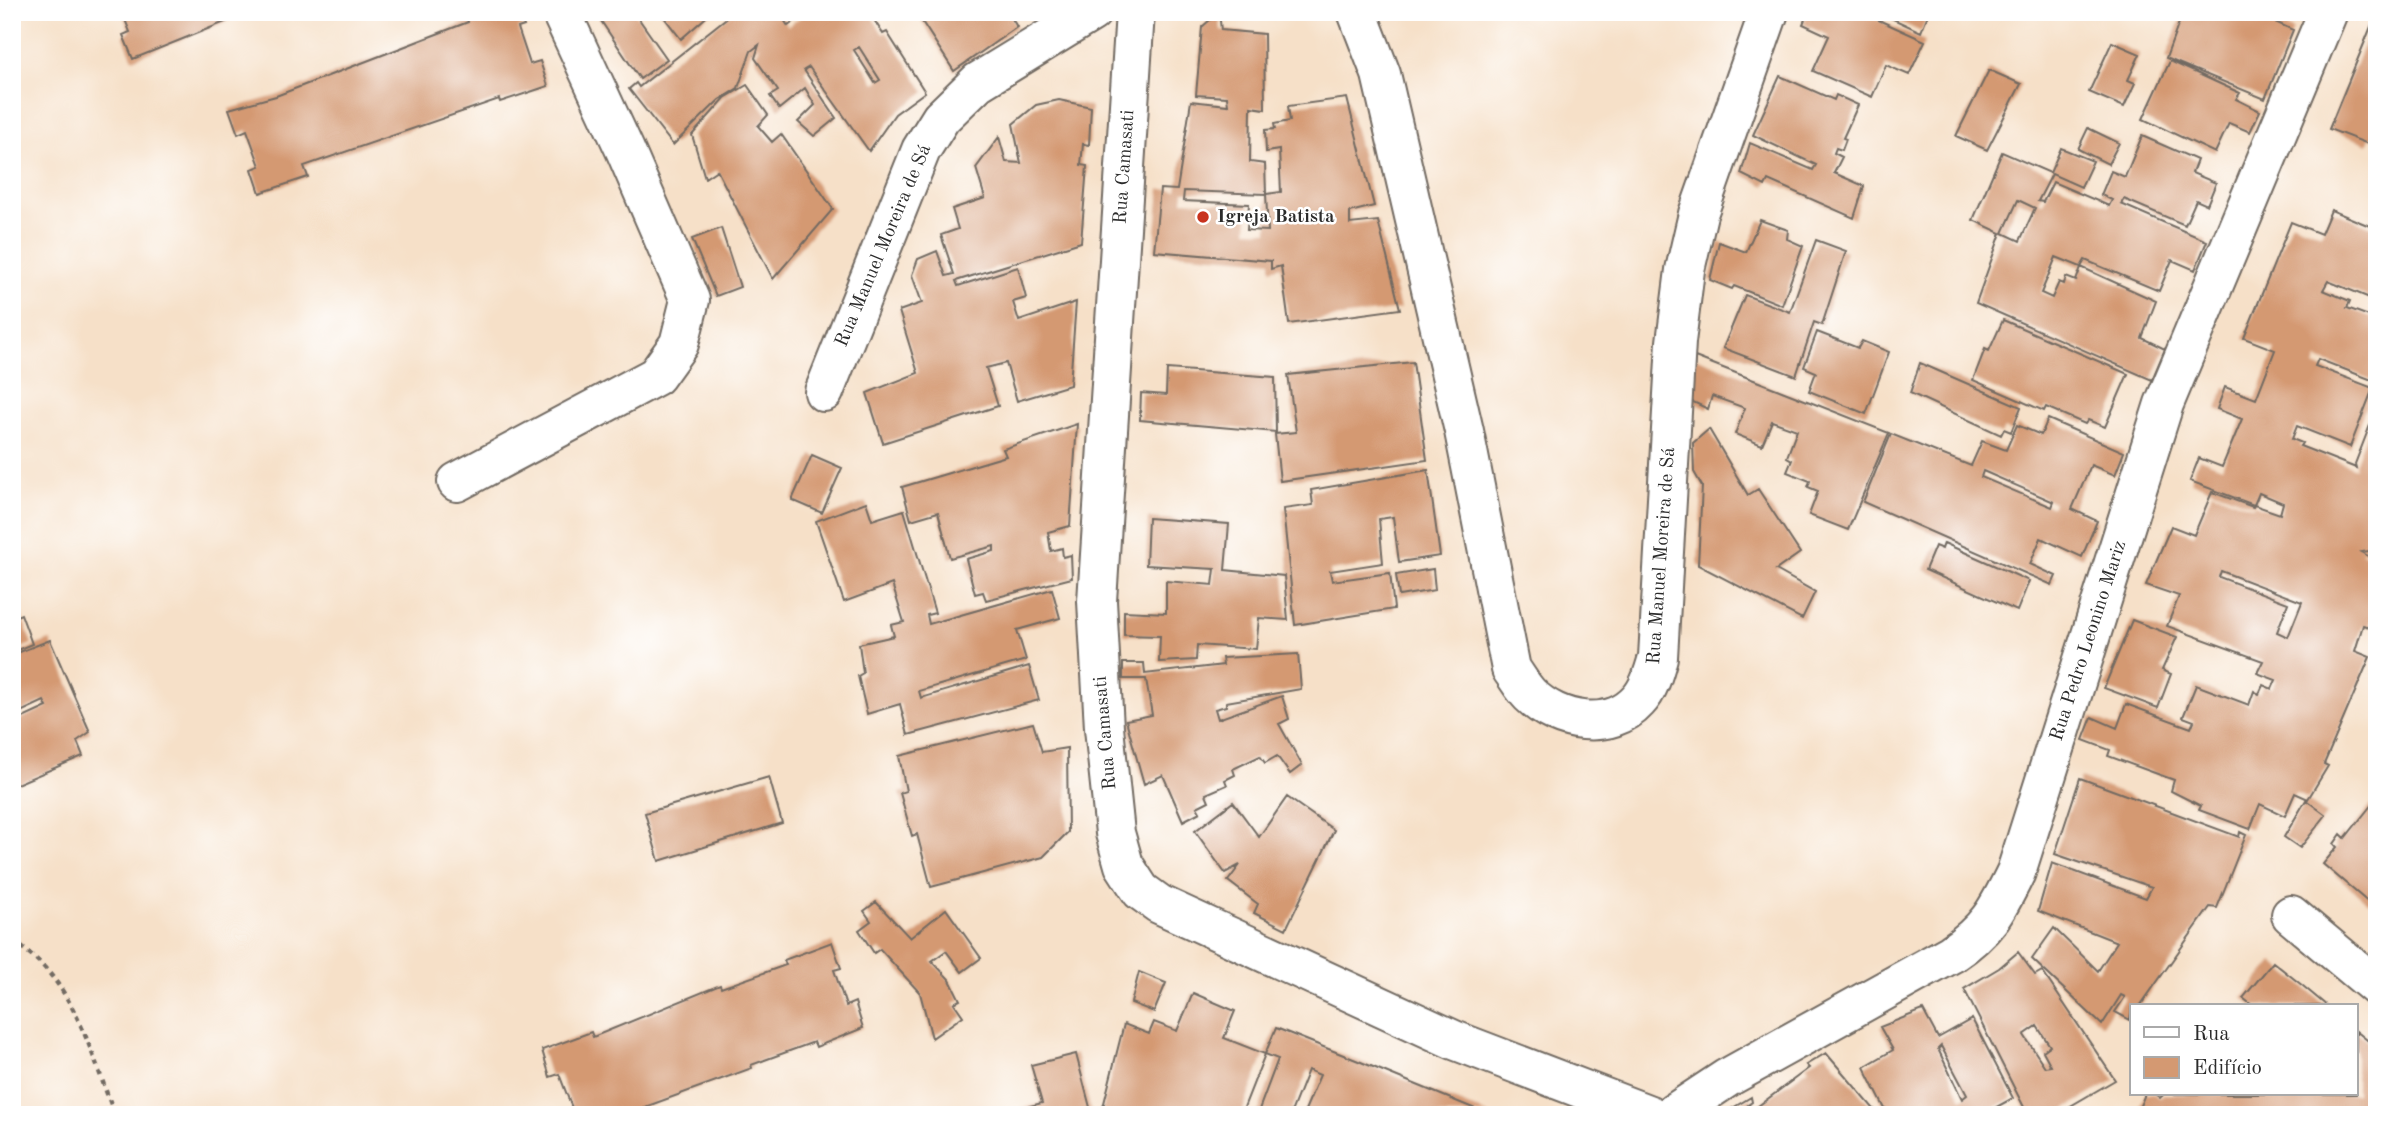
<svg xmlns="http://www.w3.org/2000/svg" width="2389" height="1127" font-family="'Old Standard TT',serif">
<style>
.building{fill:#d49972;fill-rule:evenodd}
.lines{fill:none;stroke-linecap:round;stroke-linejoin:round}
.minor-casing{stroke:#726a62;stroke-width:42}
.path{stroke:#726a62;stroke-width:4.5;stroke-dasharray:5 5;stroke-linecap:butt}
.minor{stroke:#fff;stroke-width:38}
.poi-dot{fill:#c8321e;stroke:#fff;stroke-width:2.5}
.labels{text-anchor:middle;dominant-baseline:central;stroke-width:5;stroke-linejoin:round;paint-order:stroke}
.street-label{font-size:19px;fill:#2b2b2b;stroke:#fff}
.poi-label{font-size:19px;font-weight:bold;fill:#2b2b2b;stroke:#fff;text-anchor:start}
</style>
<rect width="100%" height="100%" fill="#fff"/>
<filter id="ink" filterUnits="userSpaceOnUse"><feTurbulence type="fractalNoise" baseFrequency=".0143" numOctaves="2"/><feDisplacementMap in="SourceGraphic" scale="14" xChannelSelector="R" yChannelSelector="G"/><feConvolveMatrix kernelMatrix="1 2 1 2 8 2 1 2 1" color-interpolation-filters="sRGB"/></filter>
<filter id="wash" filterUnits="userSpaceOnUse"><feTurbulence type="fractalNoise" baseFrequency=".00686" numOctaves="4" result="noise"/><feDisplacementMap in="SourceGraphic" scale="28" xChannelSelector="R" yChannelSelector="G"/><feGaussianBlur stdDeviation="1.57" result="paint"/><feColorMatrix in="noise" values="0 0 0 0 0 0 0 0 0 0 0 0 0 0 0 0 0 1.4 0 .05"/><feComposite in="paint" operator="in"/></filter>
<g filter="url(#wash)">
<rect width="100%" height="100%" fill="#f6e0c8"/>
<g id="blocks">
<path class="building" d="M122,12H250L133,59L123,35L130,32Z
M480,12H519L524,26L518,28L530,64L540,61L548,86L500,102L499,99L304,166L308,177L260,193L252,169L260,166L247,130L238,134L229,109L276,96L468,22L467,17Z
M595,12H634L667,59L640,79Z
M660,12H712L681,39Z
M734,12H779L788,26L807,12H869L883,34L887,32L925,92L895,114L869,151L809,67L804,70L836,118L814,136L798,122L815,105L805,88L779,109L770,96L778,91L755,58L759,45L751,51L738,88L719,100L673,145L629,89L636,83L639,87ZM859,47L880,80L875,83L854,50Z
M934,12H1008L1017,27L954,71L921,20Z
M1219,12L1221,30L1264,34L1265,109L1251,107L1250,162L1265,164L1266,194L1184,191L1183,201L1249,204L1247,230L1268,231L1266,194L1281,192L1279,150L1266,152L1265,130L1275,129L1274,124L1290,121L1288,106L1347,98L1374,206L1350,212V224L1378,221L1400,309L1289,324L1281,266L1271,269V261L1154,251L1160,189L1177,190L1191,101L1228,105L1227,97L1196,95L1202,27Z
M1808,12H1861L1925,41L1909,75L1886,65L1872,97L1813,71L1829,36L1803,24Z
M1878,12H1929L1921,32Z
M2183,12H2199L2215,18L2217,12H2253L2293,30L2265,99L2166,58Z
M2377,12V140L2370,137L2368,144L2329,129Z
M2112,42L2140,54L2128,80L2135,83L2124,107L2089,92Z
M2170,61L2240,93L2236,99L2260,111L2250,132L2229,123L2215,153L2143,119Z
M1989,70L2021,84L1987,150L1956,136Z
M1780,76L1834,100L1836,95L1858,105L1843,138L1846,139L1842,150L1836,148L1834,153L1842,157L1834,173L1864,186L1854,218L1768,180L1765,186L1741,174L1750,143L1813,170L1816,165L1753,135Z
M747,85L768,115L758,126L772,142L781,134L833,209L773,279L717,170L705,178L692,135L725,98Z
M1059,100L1091,107L1089,145L1083,144L1081,165L1087,166L1081,242L956,281L958,286L1018,267L1026,298L1013,302L1019,321L1076,302L1070,385L1017,401L1006,363L986,368L998,406L883,443L867,393L918,373L899,311L922,303L912,275L918,259L937,251L946,276L954,274L941,235L958,229L952,209L985,198L976,168L999,137L1006,162L1021,163L1013,124L1036,105Z
M2088,128L2119,143L2108,164L2078,149Z
M2142,136L2197,160L2192,173L2216,183L2207,205L2196,200L2185,225L2124,199L2121,204L2207,241L2195,270L2172,260L2159,291L2085,260L2081,267L2156,301L2142,338L2165,349L2152,380L1976,303L2001,233L1973,220L2002,152L2050,173L2061,148L2093,161L2081,187L2052,174L2038,201L2043,202L2053,182L2109,206L2112,200L2101,195L2111,171L2125,177ZM2018,200L2035,208L2020,241L2003,233ZM2056,257L2081,267L2076,281L2066,277L2064,284L2059,282L2052,298L2041,293Z
M2331,210L2377,229V301L2328,281L2323,290L2350,301L2347,308L2377,319V382L2318,359L2315,366L2373,388L2350,447L2297,426L2292,439L2302,443L2300,446L2356,468L2355,464L2377,407V550L2361,552L2377,561V593L2371,607L2376,609L2369,627L2363,625L2355,651L2370,657L2324,764L2328,766L2308,799L2295,793L2285,816L2260,804L2250,829L2199,810L2201,806L2171,791L2174,780L2108,756L2110,750L2083,740L2092,717L2117,728L2126,704L2191,728L2194,721L2183,717L2196,685L2249,705L2254,691L2259,694L2263,685L2272,689L2276,680L2257,673L2263,661L2167,626L2179,596L2146,585L2171,526L2194,535L2212,492L2253,507L2254,505L2190,481L2199,458L2222,467L2242,419L2217,409L2225,387L2256,399L2275,350L2244,338L2291,222L2321,234ZM2259,493L2283,503L2280,514L2254,505ZM2221,571L2302,602L2288,637L2277,632L2288,603L2219,577Z
M1760,220L1788,230L1787,239L1803,246L1782,305L1734,286L1732,289L1710,280L1719,242L1746,252Z
M721,228L740,287L716,296L692,239Z
M1816,240L1846,251L1822,325L1814,322L1796,376L1723,348L1745,295L1790,312Z
M2003,320L2128,374L2105,427L2088,420L2085,424L2046,407L2044,411L1973,380L1985,349L1989,351Z
M1817,332L1858,348L1862,341L1889,352L1866,414L1809,391L1816,372L1804,367Z
M1695,357L1889,433L1848,530L1809,515L1818,491L1808,487L1810,481L1787,472L1792,460L1787,457L1797,430L1772,421L1762,445L1735,434L1745,408L1712,396L1708,409L1691,401Z
M1413,362L1427,460L1280,481L1275,434L1296,432L1288,375Z
M1920,363L2021,407L2011,432L2004,429L2001,435L1910,393Z
M1167,369L1275,377L1276,432L1140,420L1141,393L1166,395Z
M2048,419L2124,452L2115,475L2091,465L2072,509L2097,521L2082,557L2041,538L2030,564L2056,576L2052,585L1863,502L1891,434L1971,466L1982,441L2006,450L2017,425L2041,435ZM1983,471L2054,502L2052,507L1981,477Z
M1077,424L1070,526L1048,532L1051,551L1062,548L1063,557L1071,555L1072,578L986,600L983,592L975,594L966,559L994,551V546L950,558L938,512L911,520L902,487L1006,456L1003,449Z
M1709,429L1748,495L1758,489L1800,553L1776,570L1815,592L1802,619L1698,565L1702,486L1694,472L1693,443Z
M812,455L842,468L822,513L792,500Z
M1428,470L1440,556L1399,562L1393,517L1379,519L1383,563L1330,571L1332,581L1390,573L1394,609L1295,625L1283,509L1313,505L1311,490Z
M866,502L872,520L904,510L935,613L927,615L929,624L1052,589L1060,618L1017,630L1026,660L919,691L921,698L1029,666L1039,700L908,735L900,704L867,714L858,676L863,673L859,644L894,636L891,625L904,622L892,584L844,602L816,521Z
M1148,518L1229,524L1225,570L1284,576L1288,620L1259,618L1256,649L1197,645L1196,660L1159,662L1160,636L1124,635V611L1166,613V581L1213,585L1215,569L1146,565Z
M1944,543L2029,581L2017,611L1925,570L1935,546L1942,549Z
M1433,569L1435,590L1399,596L1396,575Z
M21,614L32,644L12,652V618Z
M2132,620L2177,637L2162,670L2171,674L2158,708L2104,688Z
M50,640L90,732L77,741L83,756L12,786V748L16,747L12,723L47,707L44,701L12,716V655Z
M1298,654L1301,689L1226,702V706L1215,709L1218,719L1282,696L1289,719L1279,724L1302,765L1290,774L1277,756L1265,763L1260,756L1233,769L1235,775L1225,780L1227,785L1206,794L1209,801L1197,807L1200,812L1183,821L1163,775L1144,784L1126,720L1152,715L1146,679H1123V663H1144L1145,674L1223,665L1222,658Z
M1033,723L1042,752L1067,748L1068,832L1043,857L931,887L917,834L912,836L900,793L906,791L899,756Z
M769,777L782,823L659,861L645,813Z
M2080,778L2239,837L2240,832L2246,835L2217,908L2210,907L2140,1006H2132L2130,1020L2115,1012L2125,997L2121,995L2102,1025L2032,959L2054,928L2098,971L2117,942L2038,911L2052,863L2146,898L2152,887L2055,854Z
M1287,797L1334,830L1286,929L1254,913L1258,904L1228,881L1240,865L1225,873L1195,831L1233,802L1259,837Z
M2377,798V893L2369,903L2323,864L2337,847L2334,844L2341,834L2345,838Z
M2306,800L2326,815L2300,848L2284,837Z
M876,902L910,938L946,909L981,958L962,972L946,951L932,961L950,980L960,1000L954,1003L963,1016L932,1038L920,993L880,949L874,953L859,930L871,921L864,911Z
M832,942L841,968L834,970L846,1006L855,1002L863,1028L816,1047L814,1042L751,1065L752,1068L623,1115H565L564,1111L572,1108L559,1074L550,1077L542,1050L591,1032L593,1037L720,985L721,988L786,965L784,960Z
M2018,952L2035,975L2042,971L2115,1080L2055,1115H2028L1964,989L1999,968ZM2037,1026L2050,1046L2043,1051L2051,1066L2045,1067L2024,1035Z
M2273,962L2303,986L2327,1006H2253L2243,998Z
M1139,972L1166,983L1154,1012L1131,1003Z
M1193,993L1235,1011L1224,1038L1265,1054L1241,1115H1101L1124,1024L1149,1034L1154,1022L1177,1031Z
M1923,1010L1938,1038L1972,1019L2013,1098L1982,1115H1888L1864,1067L1893,1050L1880,1027ZM1941,1046L1967,1095L1962,1099L1938,1049Z
M1276,1028L1361,1062L1490,1115H1303L1320,1075L1308,1070L1290,1115H1257L1278,1059L1265,1054Z
M2356,1031L2377,1048V1115H2136L2145,1094H2155L2160,1098L2164,1094H2356Z
M1826,1053L1879,1115H1721L1751,1097L1752,1102L1748,1105L1754,1109L1809,1068L1806,1065Z
M1076,1054L1092,1115H994L1042,1103L1031,1065Z"/>
</g>
</g>
<g filter="url(#ink)">
<use href="#blocks" fill-opacity="0" stroke="#726a62" stroke-width="2"/>
<g class="lines">
<defs>
<path id="minor" d="M1135,12L1097,601L1104,728L1115,833L1124,865L1141,891L1159,904L1454,1040L1650,1115
M1357,12L1381,74L1464,431L1511,669C1517,677 1523,688 1530,695C1558,723 1610,732 1638,701C1649,690 1654,672 1658,657L1676,342L1685,270L1698,214L1769,12
M824,392L921,150L941,118L978,82L1092,12
M457,482L656,376L679,344L690,300L625,150L561,12
M2291,915L2377,987
M1671,1115L1727,1078L1951,954C1987,930 1997,911 2016,872L2164,404L2328,12"/>
</defs>
<use href="#minor" class="minor-casing"/>
<path class="path" d="M12,941C74,978 90,1051 115,1115"/>
<use href="#minor" class="minor"/>
</g>
</g>
<circle class="poi-dot" cx="1203" cy="217" r="7"/>
<g class="labels">
<g class="street-label">
<text transform="translate(1125 167) rotate(-86)">Rua Camasati</text>
<text transform="translate(884 246) rotate(-67)">Rua Manuel Moreira de Sá</text>
<text transform="translate(1662 556) rotate(-86)">Rua Manuel Moreira de Sá</text>
<text transform="translate(2089 641) rotate(-72)">Rua Pedro Leonino Mariz</text>
<text transform="translate(1106 733) rotate(-95)">Rua Camasati</text>
</g>
<g class="poi-label">
<text x="1217" y="217">Igreja Batista</text>
</g>
</g>
<rect width="2389" height="1127" fill="none" stroke="#fff" stroke-width="42"/>
<rect x="2130" y="1004" width="228" height="91" fill="#ffffff" stroke="#aaaaaa" stroke-width="2"/>
<rect x="2144" y="1027" width="35" height="10" fill="#ffffff" stroke="#aaaaaa" stroke-width="2"/>
<text x="2193" y="1040" font-size="21" fill="#2b2b2b">Rua</text>
<rect x="2144" y="1057" width="35" height="21" fill="#d49972" stroke="#aaaaaa" stroke-width="2"/>
<text x="2193" y="1074" font-size="21" fill="#2b2b2b">Edifício</text>
</svg>
